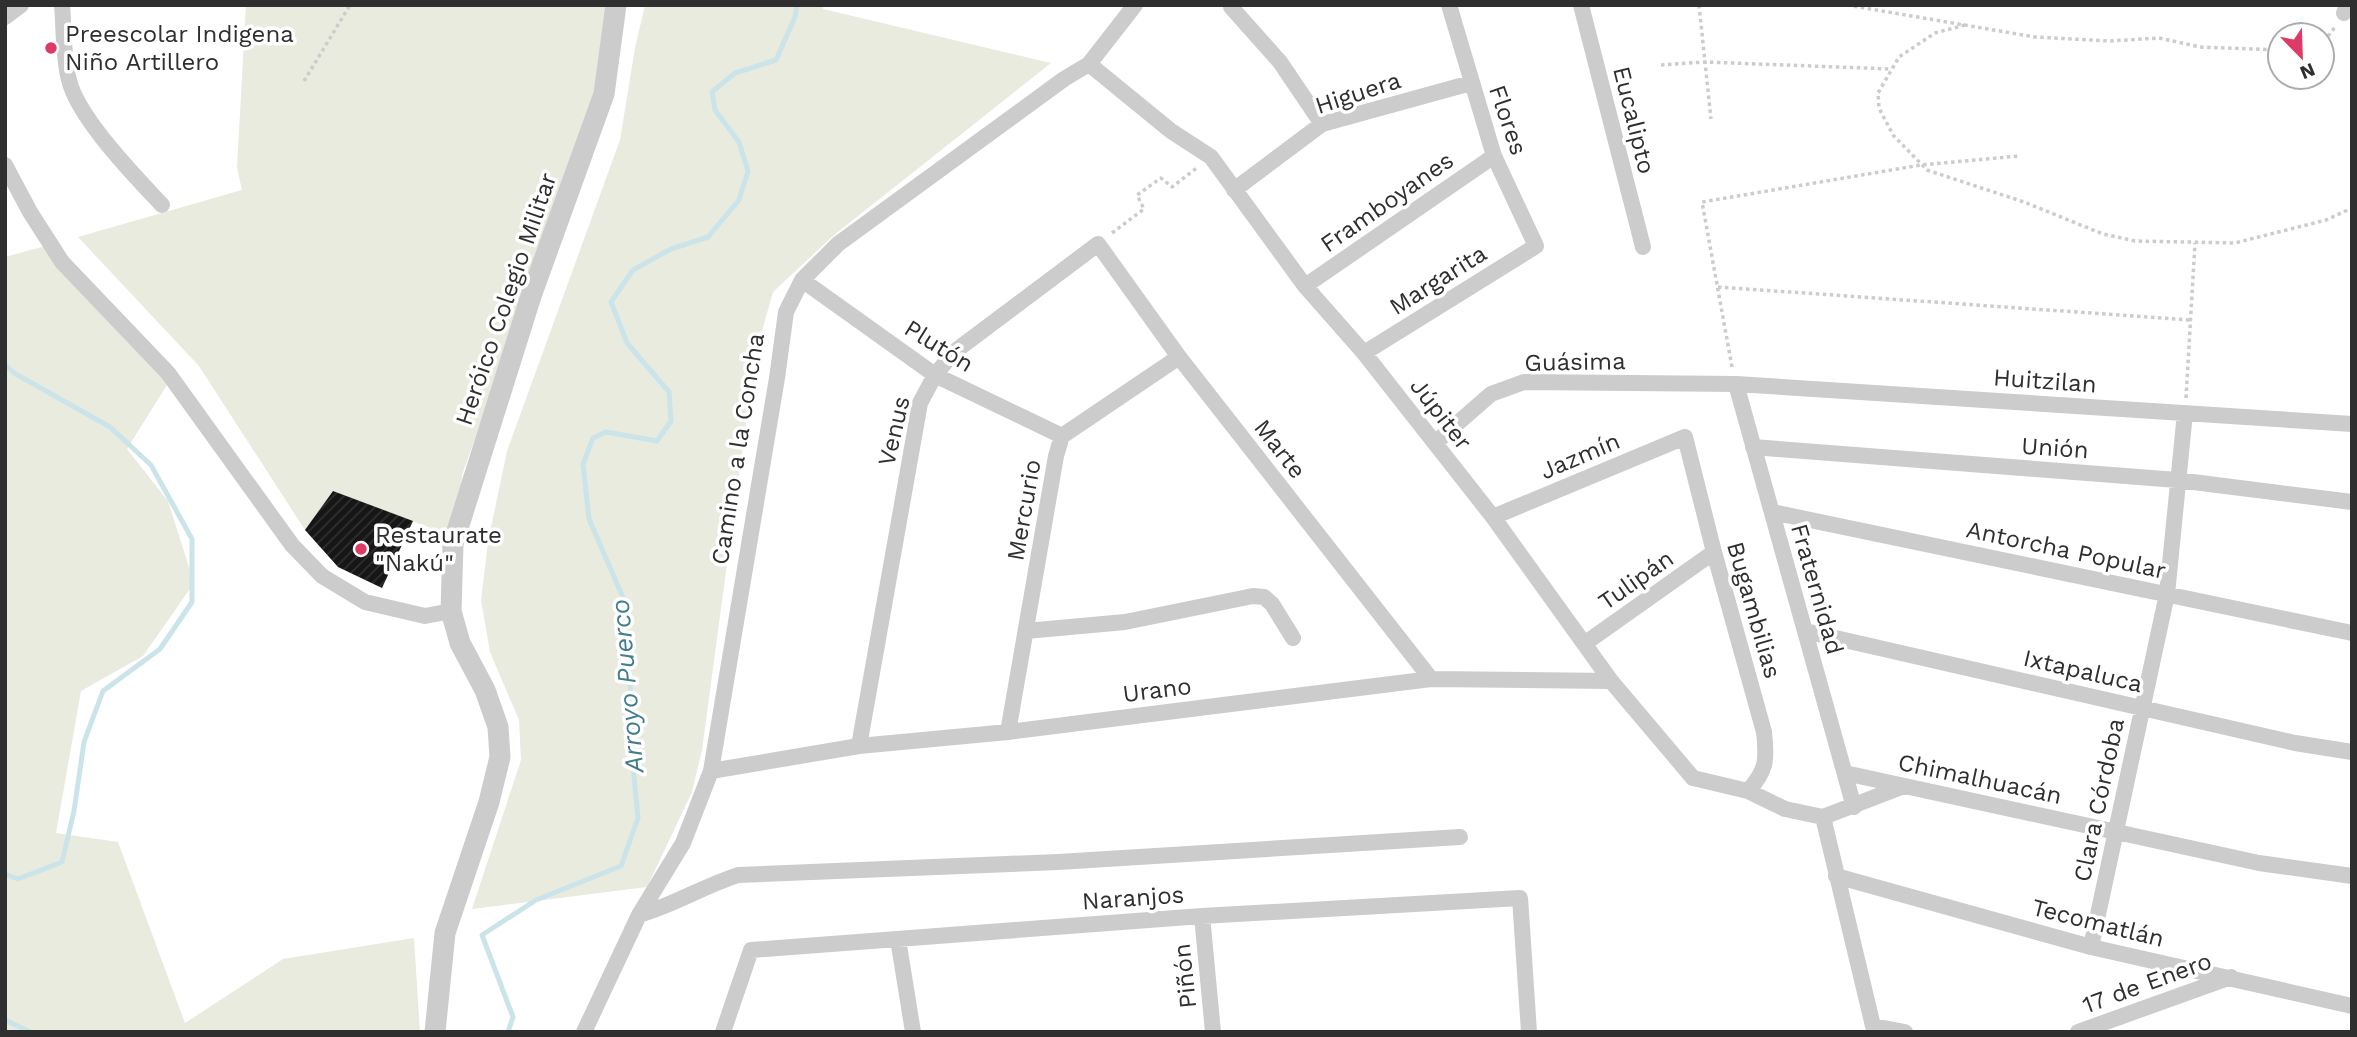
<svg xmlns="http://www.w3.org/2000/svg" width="2357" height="1037" font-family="'Work Sans',sans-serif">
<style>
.green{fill:#e8ebde}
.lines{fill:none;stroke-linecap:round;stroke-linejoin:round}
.stream{stroke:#cbe4ea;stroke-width:5}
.building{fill:url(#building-hatch)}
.path{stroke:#ccc;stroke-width:3.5;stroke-dasharray:3.5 3.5;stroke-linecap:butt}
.minor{stroke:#ccc;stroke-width:16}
.tertiary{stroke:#ccc;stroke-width:21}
.poi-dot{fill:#dc3b66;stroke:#fff;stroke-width:2.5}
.labels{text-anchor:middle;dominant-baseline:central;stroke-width:7;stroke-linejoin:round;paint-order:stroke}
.poi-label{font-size:24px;fill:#2f2f2f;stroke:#fff;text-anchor:start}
.street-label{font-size:24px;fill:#2f2f2f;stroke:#fff}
.water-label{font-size:26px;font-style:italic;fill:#417e8d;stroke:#fff}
</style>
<defs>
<pattern id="building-hatch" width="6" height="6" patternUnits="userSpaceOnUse" patternTransform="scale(1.75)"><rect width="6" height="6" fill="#161616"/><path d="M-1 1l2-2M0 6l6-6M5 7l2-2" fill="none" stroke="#303030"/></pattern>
</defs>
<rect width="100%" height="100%" fill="#fff"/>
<path class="green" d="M246,5H617L596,97L462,475L457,538L333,491L305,530L199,366L78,237L242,190L237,168Z
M645,5H823V9L1051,63L834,235L773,292L755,356L702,750L692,792L647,887L472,909L521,760L519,720L490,652L481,600L488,542L507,451L620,140L635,48Z
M53,244L170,380L127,449L168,501L194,583L143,656L81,691L56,833L118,842L185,1023L283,959L414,938L420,1032H5V257Z"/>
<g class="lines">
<path class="stream" d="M5,365L14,373L110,427L151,465L192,539V602L160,649L103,691L84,742L74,811L62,862L18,879L5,874
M5,1020L30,1032
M508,1032L513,1017L482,935L536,900L621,866L638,818L633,766L630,682L624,600L589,519L583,464L593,438L606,432L657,441L671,421L669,392L627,343L611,302L633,270L671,249L708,237L739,200L748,171L739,142L715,110L712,92L735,73L776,60L795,17L797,5"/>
</g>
<path class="building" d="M333,491L413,521L382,588L338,567L305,530Z"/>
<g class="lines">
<path class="path" d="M1699,5L1711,119
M1847,5L2035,37L2110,41L2159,38L2200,47L2280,50
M1965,25L1935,33L1899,57L1878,93L1879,108L1893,135L1927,170L2024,202L2103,234L2135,241L2235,243L2326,220L2352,208
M2322,40L2329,35L2335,27
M1661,65L1705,62L1891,69
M304,81L350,5
M1112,233L1144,209L1137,195L1161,178L1172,187L1198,167
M1718,287L2191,320
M1732,367L1702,202L1921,165L2019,156
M2186,398L2195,243"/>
<path class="minor" d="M62,5C64,29 63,57 69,80C78,118 135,176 162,205
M1581,5L1643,247
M1231,7L1280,62L1322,124
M2344,13L2347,5
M5,17L21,5
M1089,64L1171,131L1211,157L1305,286L1364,353L1493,517L1611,681L1693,778L1748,791L1785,809L1823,817L1904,786
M5,165L30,212L62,262L168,373L292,545L322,576L365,602L425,616L451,611
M1234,190L1322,124L1471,83
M802,280L935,375L1062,436
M1305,286L1494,156
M1364,353L1536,246L1494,156L1449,5
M1736,384L1854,807
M1435,443L1491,394L1524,382L1736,384L2352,424
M1753,447L2177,480L2352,502
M1772,512L2352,633
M1493,517L1685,437L1714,552L1764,732C1767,760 1767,770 1748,791
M1026,631L1125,622L1253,596L1264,597L1272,604L1293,638
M1805,631L2295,743L2352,752
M1584,644L1714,552
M1008,732L1056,456L1062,436L1179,357
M859,746L920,403L935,375L954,352L1098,244L1179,357L1431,679
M711,771L859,746L1008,732L1431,679L1611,681
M1845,773L2259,863L2352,876
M1823,817L1873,1026L1905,1032
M1836,876L2091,947L2352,1006
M639,915C674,905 704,886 738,875L1058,862L1460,837
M1202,916L1213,1032
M898,939L913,1032
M2091,947L2167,594L2185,413
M584,1032L639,915L683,843L711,771L777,378L786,312L802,280L838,244L1064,79L1089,64L1135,5
M723,1032L751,950L1202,916L1520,898L1529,1032
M2078,1032L2231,977"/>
<path class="tertiary" d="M435,1032L445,933L489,802L500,757L498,727L485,690L460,643L451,611L453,544L531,296L604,94L616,5"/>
</g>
<g class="poi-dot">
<circle cx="51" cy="48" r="7"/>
<circle cx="361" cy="549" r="7"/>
</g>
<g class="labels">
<g class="poi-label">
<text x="65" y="34">Preescolar Indigena<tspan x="65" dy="28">Niño Artillero</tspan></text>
<text x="375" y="535">Restaurate<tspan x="375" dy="28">"Nakú"</tspan></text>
</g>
<g class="street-label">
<text transform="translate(1358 93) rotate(-18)">Higuera</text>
<text transform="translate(1508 120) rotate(71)">Flores</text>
<text transform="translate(1634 120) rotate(76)">Eucalipto</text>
<text transform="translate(1387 202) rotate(-35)">Framboyanes</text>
<text transform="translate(1438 280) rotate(-32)">Margarita</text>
<text transform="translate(506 299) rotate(-71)">Heróico Colegio Militar</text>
<text transform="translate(939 346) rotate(32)">Plutón</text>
<text transform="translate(1575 362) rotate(-1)">Guásima</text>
<text transform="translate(2045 381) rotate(4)">Huitzilan</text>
<text transform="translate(1441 414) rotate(52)">Júpiter</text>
<text transform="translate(894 431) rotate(-77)">Venus</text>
<text transform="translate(2055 448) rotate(4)">Unión</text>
<text transform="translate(738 449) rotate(-81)">Camino a la Concha</text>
<text transform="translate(1280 449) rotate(52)">Marte</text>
<text transform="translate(1580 456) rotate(-23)">Jazmín</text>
<text transform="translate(1024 510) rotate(-80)">Mercurio</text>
<text transform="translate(2066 550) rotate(12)">Antorcha Popular</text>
<text transform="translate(1636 580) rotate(-35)">Tulipán</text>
<text transform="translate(1817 589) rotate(74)">Fraternidad</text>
<text transform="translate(1754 610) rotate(74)">Bugambilias</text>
<text transform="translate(2083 671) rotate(13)">Ixtapaluca</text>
<text transform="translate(1157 690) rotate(-7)">Urano</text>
<text transform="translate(1980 779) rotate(12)">Chimalhuacán</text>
<text transform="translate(2099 800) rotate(-78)">Clara Córdoba</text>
<text transform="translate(1133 898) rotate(-4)">Naranjos</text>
<text transform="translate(2098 923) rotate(14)">Tecomatlán</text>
<text transform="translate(1185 976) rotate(-96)">Piñón</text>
<text transform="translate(2147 983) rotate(-20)">17 de Enero</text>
</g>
<g class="water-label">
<text transform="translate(627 686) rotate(-95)">Arroyo Puerco</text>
</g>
</g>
<rect width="2357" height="1037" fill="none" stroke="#2f2f2f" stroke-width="14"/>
<g transform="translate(2301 56) rotate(157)"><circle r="33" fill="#ffffff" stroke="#acacac" stroke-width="2"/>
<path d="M0-5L12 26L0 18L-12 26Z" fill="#dc3b66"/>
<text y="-10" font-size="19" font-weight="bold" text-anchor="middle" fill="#2f2f2f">N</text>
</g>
</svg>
